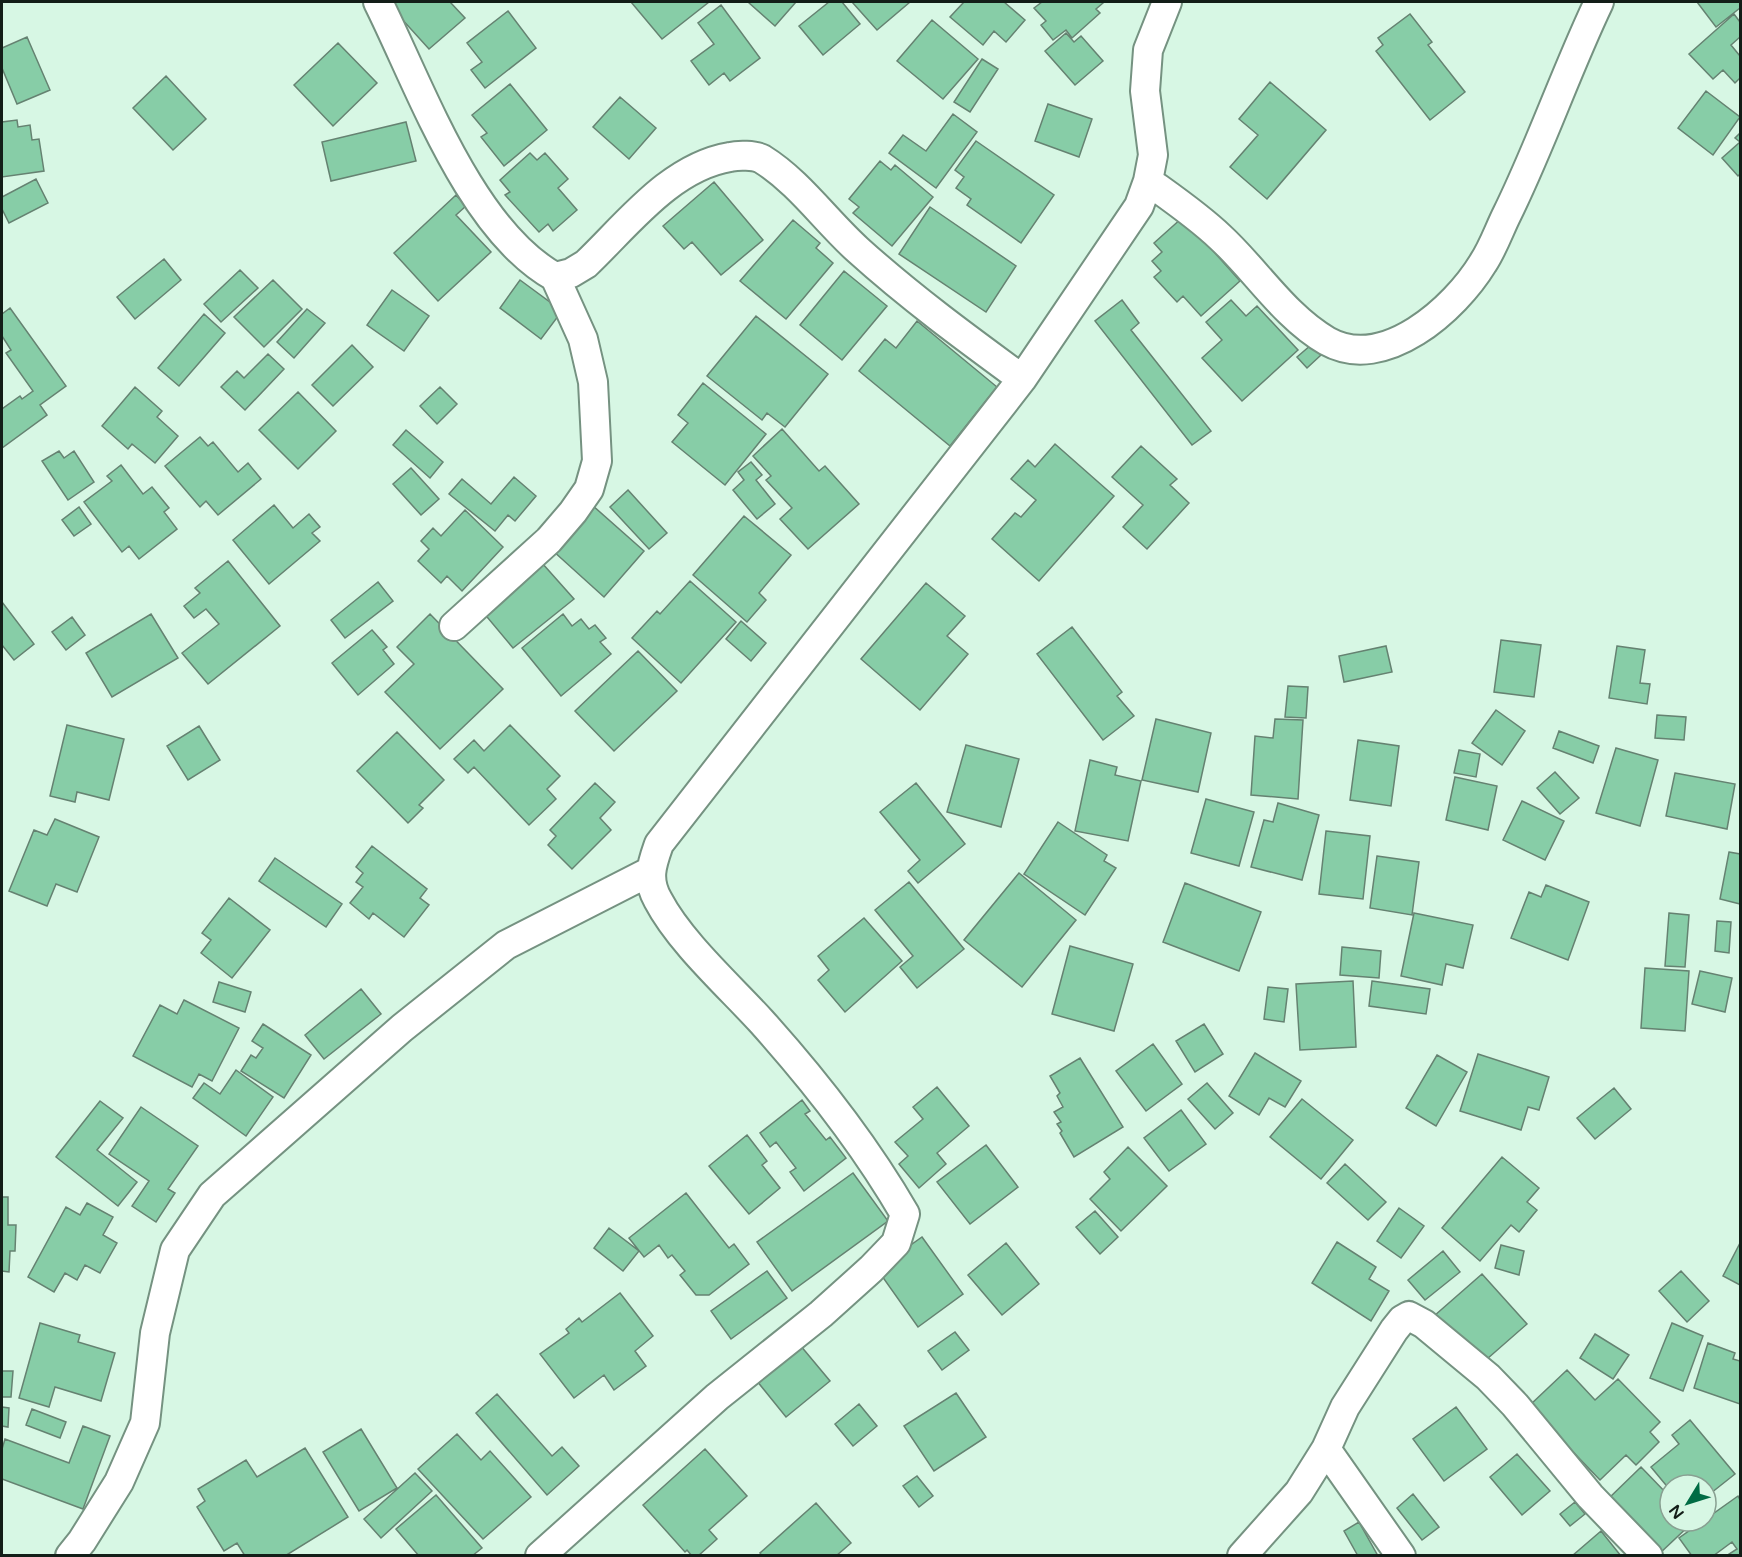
<svg xmlns="http://www.w3.org/2000/svg" width="1742" height="1557" font-family="'Varela Round',sans-serif">
<style>
.building{fill:#87cda7;stroke:#658271;stroke-width:1.5}
.lines{fill:none;stroke-linecap:round;stroke-linejoin:round}
.street-casing{stroke:#759281;stroke-width:32}
.street{stroke:#fff;stroke-width:28}
</style>
<rect width="100%" height="100%" fill="#d7f7e4"/>
<path class="building" d="M396,2H450L465,18L429,49L390,6Z
M631,2H709L662,39Z
M748,2H796L775,26Z
M829,2H842L860,24L823,55L799,26Z
M852,2H910L877,30Z
M964,2H1004L1025,20L1006,42L994,31L983,45L950,17Z
M1042,2H1102L1103,3L1096,9L1100,13L1072,38L1066,30L1053,40L1041,25L1046,21L1034,8Z
M1697,2H1740V8L1716,27Z
M721,5L760,58L730,81L724,73L709,85L691,61L714,44L698,23Z
M508,11L536,48L485,88L471,70L482,62L467,43Z
M1410,14L1432,42L1428,45L1465,92L1430,120L1376,51L1383,45L1378,38Z
M1734,14L1740,22V37L1731,45L1740,56V78L1735,83L1723,70L1713,79L1689,54Z
M932,20L978,59L943,99L897,61Z
M1066,33L1074,42L1081,36L1103,61L1075,85L1045,51Z
M27,37L50,90L17,104L2,68V48Z
M338,43L377,83L333,126L294,85Z
M982,59L998,69L970,112L954,102Z
M166,76L206,119L173,150L133,108Z
M1270,82L1326,130L1267,199L1230,167L1258,135L1239,119Z
M510,84L547,130L504,166L481,137L487,133L472,115Z
M1706,91L1740,117L1713,155L1678,128Z
M620,97L656,128L629,159L593,127Z
M1048,104L1092,119L1079,157L1035,141Z
M953,114L977,132L936,188L889,153L903,135L926,151Z
M17,120L18,127L30,125L32,140L39,139L44,171L2,177V122Z
M406,122L416,161L331,181L322,142Z
M1740,133V174L1738,176L1722,158L1740,142L1735,138Z
M976,141L1054,195L1021,243L967,205L971,199L956,188L964,177L955,170Z
M530,153L537,160L545,153L568,179L558,188L577,210L553,231L548,224L539,232L505,195L510,192L500,180Z
M880,161L891,170L895,165L933,197L892,246L853,213L859,207L849,199Z
M36,179L48,203L9,223L2,209V197Z
M714,182L763,240L721,275L692,242L684,249L663,226Z
M456,195L466,206L456,215L491,252L438,301L394,253Z
M930,207L1016,266L986,312L899,254Z
M1183,217L1240,281L1201,316L1183,296L1177,302L1154,277L1161,271L1152,261L1162,252L1154,243Z
M793,220L820,243L816,248L833,263L786,319L740,281Z
M164,259L181,280L135,319L117,297Z
M240,270L258,288L221,322L204,304Z
M844,271L887,306L842,360L800,325Z
M273,280L302,309L264,347L234,317Z
M520,280L562,311L541,339L500,308Z
M392,290L429,316L404,351L367,325Z
M1122,300L1139,323L1131,330L1211,431L1192,445L1095,321Z
M1231,300L1246,316L1257,306L1298,350L1242,401L1202,358L1222,340L1206,322Z
M10,308L66,386L40,405L47,415L2,448V409L20,396L22,399L33,391L6,353L11,350L2,336V314Z
M307,309L325,323L294,358L277,342Z
M204,314L225,333L179,386L158,368Z
M756,316L828,374L785,427L767,413L762,420L707,376Z
M917,321L997,387L950,446L859,371L885,339L896,348Z
M352,345L373,367L333,406L312,385Z
M1311,345L1321,355L1307,368L1297,357Z
M268,354L284,369L245,410L221,387L237,371L244,378Z
M703,383L766,434L725,485L672,442L688,423L678,415Z
M135,387L162,411L157,417L178,436L155,463L132,444L128,449L102,426Z
M440,387L457,404L437,424L420,406Z
M298,392L336,431L298,469L259,430Z
M782,429L819,471L825,466L859,504L808,549L780,519L792,508L766,480L771,476L753,456Z
M406,430L443,462L430,478L393,445Z
M200,437L208,446L213,442L238,472L248,463L261,479L218,515L206,501L200,507L165,466Z
M1055,444L1114,496L1039,581L992,539L1015,513L1021,517L1036,500L1011,479L1028,460L1035,467Z
M1141,446L1177,479L1170,485L1189,503L1147,549L1123,527L1143,505L1112,477Z
M59,451L64,458L74,451L94,482L68,500L42,461Z
M751,462L762,475L756,480L775,504L757,519L733,490L744,480L738,472Z
M121,465L143,494L152,487L169,508L164,512L177,529L139,559L129,546L122,552L84,502L112,481L107,476Z
M411,468L439,499L421,515L393,484Z
M514,477L536,496L515,521L508,515L495,531L449,494L462,479L491,504Z
M628,490L667,533L649,549L610,507Z
M274,505L293,528L309,514L320,527L312,533L320,541L269,584L233,540Z
M592,505L644,551L604,597L552,550Z
M79,507L91,524L74,536L62,520Z
M465,510L503,547L462,591L447,576L441,583L418,561L429,549L421,541L433,528L441,536Z
M744,516L791,555L759,593L766,600L747,622L693,575Z
M228,561L280,626L208,684L182,653L219,624L206,609L194,618L184,606L200,593L195,588Z
M542,563L574,599L513,648L477,605Z
M690,581L736,622L681,683L632,638L657,611L660,614Z
M378,582L393,601L345,638L331,620Z
M926,583L965,616L947,636L968,654L920,710L861,659Z
M2,602L34,644L14,660L2,645Z
M151,614L178,658L112,697L86,653Z
M430,614L503,689L440,749L385,692L414,664L397,647Z
M563,614L572,626L581,619L589,629L595,625L606,638L600,642L611,654L561,696L522,648Z
M72,617L85,635L66,650L52,632Z
M741,621L766,643L751,661L726,639Z
M1072,627L1122,692L1117,696L1134,716L1103,740L1037,654Z
M372,630L387,647L383,650L394,664L358,695L332,663Z
M1501,640L1541,645L1534,697L1494,692Z
M1386,646L1392,672L1344,682L1339,656Z
M1617,646L1645,650L1640,683L1650,684L1647,704L1609,698Z
M638,651L677,691L614,751L575,711Z
M1288,686L1308,687L1306,718L1285,717Z
M1496,710L1525,731L1502,765L1472,743Z
M1657,715L1686,717L1684,740L1655,738Z
M1156,719L1211,733L1198,792L1142,780Z
M1275,719L1303,720L1298,799L1251,795L1255,736L1273,738Z
M67,725L124,739L109,800L77,792L75,802L50,796Z
M510,725L560,776L547,789L556,799L529,825L474,767L468,773L454,759L474,740L484,751Z
M199,726L220,760L188,780L167,746Z
M1559,731L1599,746L1593,763L1553,748Z
M397,732L444,780L419,805L423,808L408,823L357,771Z
M1358,740L1399,746L1391,806L1350,800Z
M966,745L1019,759L1001,827L947,812Z
M1616,748L1658,760L1640,826L1596,813Z
M1459,750L1480,754L1476,777L1454,773Z
M1090,760L1117,767L1115,775L1141,781L1128,841L1075,831Z
M1555,772L1579,798L1560,814L1537,788Z
M1675,773L1735,784L1727,829L1666,816Z
M1455,777L1497,786L1488,830L1446,820Z
M595,783L615,802L600,818L611,830L572,869L548,845L556,836L550,830Z
M916,783L965,844L918,883L908,871L920,860L880,812Z
M1206,799L1254,812L1239,866L1191,853Z
M1522,801L1564,821L1545,860L1503,840Z
M1278,803L1319,815L1302,880L1251,867L1264,820L1273,822Z
M55,819L99,837L77,892L56,884L47,906L9,891L34,830L47,835Z
M1058,822L1107,855L1104,861L1116,868L1085,915L1024,874Z
M1326,831L1370,836L1363,899L1319,894Z
M372,846L427,889L420,898L429,905L404,937L373,913L369,919L350,903L363,887L356,882L363,873L356,867Z
M1729,852L1740,854V904L1720,899Z
M1377,856L1419,862L1412,915L1370,908Z
M275,858L342,904L326,927L259,881Z
M1019,873L1076,920L1022,987L964,940Z
M909,882L964,949L917,988L900,967L913,956L875,910Z
M1185,883L1261,912L1239,971L1163,942Z
M1546,885L1589,902L1568,960L1511,938L1529,892L1541,897Z
M229,898L270,930L232,978L201,953L211,940L202,933Z
M1414,913L1473,925L1463,968L1446,964L1442,985L1401,976Z
M1669,913L1689,915L1685,967L1665,966Z
M864,918L902,961L845,1012L818,980L829,970L818,956Z
M1717,921L1731,922L1729,953L1715,951Z
M1070,946L1133,964L1114,1031L1052,1014Z
M1342,947L1381,951L1379,978L1340,975Z
M1645,968L1689,971L1685,1031L1641,1028Z
M1700,971L1732,978L1725,1012L1692,1004Z
M1353,981L1356,1047L1300,1050L1296,984Z
M1372,981L1430,989L1426,1014L1369,1006Z
M219,982L251,992L245,1012L213,1002Z
M1268,987L1288,989L1284,1022L1264,1019Z
M361,989L381,1014L324,1059L305,1035Z
M184,1000L239,1028L212,1081L199,1074L192,1087L133,1056L160,1005L177,1014Z
M263,1024L311,1055L284,1098L241,1071L251,1055L256,1058L263,1048L252,1041Z
M1204,1024L1223,1054L1195,1072L1176,1041Z
M1153,1044L1182,1084L1146,1111L1116,1071Z
M1255,1053L1301,1081L1285,1107L1269,1098L1259,1115L1229,1096Z
M1478,1054L1549,1077L1539,1110L1528,1107L1521,1130L1460,1111Z
M1437,1055L1467,1072L1436,1126L1406,1108Z
M1080,1058L1123,1127L1074,1157L1060,1133L1062,1131L1057,1124L1061,1122L1054,1112L1063,1107L1057,1096L1060,1093L1050,1076Z
M236,1070L273,1097L246,1136L193,1098L204,1083L220,1094Z
M1207,1083L1233,1113L1215,1129L1188,1099Z
M937,1087L969,1126L937,1153L946,1164L919,1188L899,1164L908,1156L895,1142L923,1119L913,1107Z
M1614,1088L1631,1109L1595,1139L1577,1118Z
M1302,1099L1353,1140L1321,1179L1270,1137Z
M802,1100L810,1111L805,1114L826,1140L830,1137L846,1158L804,1191L790,1172L796,1168L776,1142L770,1147L760,1133Z
M100,1101L123,1118L97,1150L137,1182L118,1206L56,1157Z
M141,1107L198,1146L168,1189L175,1193L156,1222L132,1206L149,1181L109,1154Z
M1181,1110L1206,1144L1169,1171L1144,1138Z
M747,1135L767,1161L762,1165L780,1188L749,1214L709,1166Z
M986,1145L1018,1187L970,1224L937,1182Z
M1128,1147L1167,1186L1121,1231L1090,1199L1110,1179L1104,1172Z
M1502,1157L1539,1188L1527,1202L1537,1210L1519,1232L1511,1225L1480,1261L1442,1228Z
M1345,1164L1386,1202L1368,1220L1327,1183Z
M853,1173L888,1221L792,1291L757,1242Z
M686,1193L729,1248L734,1244L749,1264L709,1295H696L680,1275L685,1271L672,1255L668,1258L659,1245L644,1257L629,1238Z
M2,1197H8V1225H16L15,1251H10L9,1272L2,1271Z
M87,1203L113,1217L103,1235L117,1243L100,1273L85,1265L77,1280L65,1273L54,1292L28,1277L66,1207L80,1215Z
M1399,1208L1424,1226L1401,1258L1377,1241Z
M1095,1211L1118,1237L1100,1254L1076,1227Z
M609,1228L639,1251L623,1271L594,1248Z
M922,1237L963,1294L918,1327L877,1269Z
M1337,1242L1376,1267L1369,1279L1389,1291L1371,1321L1312,1283Z
M1006,1243L1039,1284L1002,1315L968,1275Z
M1740,1243V1285L1723,1276Z
M1501,1245L1524,1251L1519,1275L1495,1268Z
M1443,1251L1460,1272L1425,1300L1408,1280Z
M767,1271L787,1298L731,1339L711,1311Z
M1681,1271L1709,1301L1687,1322L1659,1291Z
M1482,1274L1527,1324L1479,1366L1434,1316Z
M620,1293L653,1336L635,1351L646,1366L614,1390L604,1375L574,1398L540,1354L569,1333L566,1329L579,1318L582,1322Z
M40,1323L80,1335L78,1342L115,1353L101,1401L55,1387L49,1407L19,1398Z
M1672,1323L1703,1336L1683,1391L1650,1378Z
M955,1332L969,1350L942,1370L928,1351Z
M1595,1334L1629,1355L1613,1379L1580,1358Z
M1708,1343L1735,1353L1733,1359L1740,1361V1404L1694,1388Z
M800,1345L830,1381L786,1417L757,1381Z
M1567,1370L1595,1400L1618,1379L1660,1422L1650,1432L1659,1442L1636,1465L1626,1455L1600,1480L1529,1406Z
M2,1371H13L11,1397H2Z
M956,1393L986,1437L934,1471L904,1426Z
M497,1394L552,1456L562,1447L579,1466L547,1495L476,1413Z
M859,1404L877,1426L853,1446L835,1424Z
M2,1407L9,1408L8,1427L2,1426Z
M1456,1407L1487,1449L1444,1481L1413,1439Z
M32,1409L66,1422L60,1438L26,1425Z
M1690,1420L1735,1474L1706,1497V1485H1670V1490L1651,1467L1679,1444L1672,1435Z
M83,1426L110,1436L83,1509L2,1479V1449L5,1439L69,1463Z
M361,1429L397,1488L359,1511L323,1452Z
M457,1434L481,1460L490,1451L531,1497L483,1539L418,1469Z
M305,1448L348,1517L285,1556H245L237,1543L224,1551L197,1507L205,1501L198,1489L246,1460L257,1477Z
M705,1449L747,1496L709,1530L717,1539L698,1556H692L687,1550L685,1552L643,1505Z
M1517,1454L1550,1491L1522,1515L1490,1477Z
M1641,1467L1670,1497V1521L1693,1522L1658,1555L1606,1501Z
M415,1473L432,1491L381,1538L364,1519Z
M917,1476L933,1496L919,1507L903,1486Z
M1413,1494L1439,1527L1422,1540L1397,1508Z
M436,1495L482,1548L472,1556H419L396,1529Z
M1738,1496L1740,1500V1556L1729,1554L1737,1549L1732,1542L1713,1556H1692L1679,1538Z
M1575,1502L1585,1514L1570,1526L1560,1514Z
M816,1503L851,1543L836,1556H762L760,1553Z
M1359,1522L1378,1556H1358L1344,1531Z
M1601,1531L1621,1556H1572Z"/>
<g class="lines">
<defs>
<path id="street" d="M378,2C420,86 470,230 555,277L571,273L586,264C627,225 670,167 730,157C738,155 755,155 762,159C799,182 825,220 858,250C910,297 966,338 1022,379
M1148,181C1173,199 1198,216 1220,237C1256,270 1284,316 1327,341C1384,373 1455,309 1483,263C1493,248 1499,230 1507,214C1541,145 1566,71 1599,2
M454,626L549,540L573,512L589,489L597,461L593,382L583,339L555,277
M1326,1449L1401,1556
M70,1556L82,1541L119,1482L145,1423L155,1333L175,1250L212,1195L402,1028L506,945L649,872
M540,1556L717,1397L821,1314L871,1269L896,1243L905,1214C865,1145 815,1081 761,1021C728,985 680,942 658,900C646,879 652,864 659,844L1022,379L1139,206L1148,181L1153,155L1145,91L1148,50L1167,2
M1242,1556L1299,1492L1326,1449L1345,1407L1394,1330L1402,1320L1409,1316L1424,1324L1488,1377L1515,1405L1590,1496L1648,1556"/>
</defs>
<use href="#street" class="street-casing"/>
<use href="#street" class="street"/>
</g>
<rect width="1742" height="1557" fill="none" stroke="#131e18" stroke-width="6"/>
<g transform="translate(1688 1503) rotate(232)"><circle r="28" fill="#d7f7e4" stroke="#89a092" stroke-width="1.5"/>
<path d="M0-4.5L10 22L0 15L-10 22Z" fill="#006c44"/>
<text y="-9" font-size="16" font-weight="bold" text-anchor="middle" fill="#131e18">N</text>
</g>
</svg>
